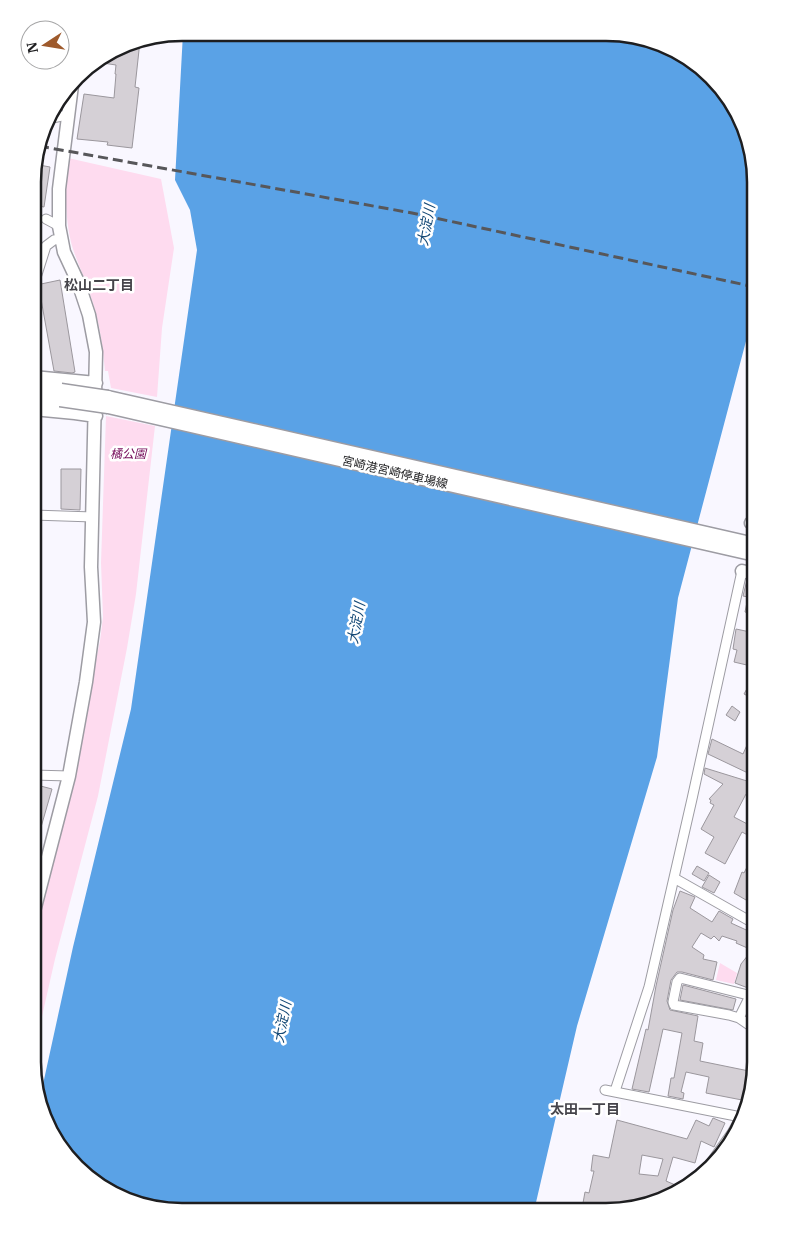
<svg xmlns="http://www.w3.org/2000/svg" width="788" height="1244" font-family="'IBM Plex Serif','Noto Sans JP',serif">
<style>
.green{fill:#fedbef}
.water{fill:#5aa2e6}
.building{fill:#d5d0d6;stroke:#9b979d;fill-rule:evenodd}
.lines{fill:none;stroke-linecap:round;stroke-linejoin:round}
.street-casing{stroke:#9d9ca3;stroke-width:11}
.secondary-casing{stroke:#9d9ca3;stroke-width:15}
.street{stroke:#fff;stroke-width:9}
.secondary{stroke:#fff;stroke-width:12}
.rail{stroke:#57575a;stroke-width:3;stroke-dasharray:10 5;stroke-linecap:butt}
.secondary-bridge-casing{stroke:#9d9ca3;stroke-width:15;stroke-linecap:butt}
.secondary-bridge{stroke:#fff;stroke-width:12}
.labels{text-anchor:middle;dominant-baseline:central;stroke-width:5;stroke-linejoin:round;paint-order:stroke}
.park-label{font-size:12px;font-style:italic;fill:#720757;stroke:#fff}
.street-label{font-size:12px;fill:#1e1e20;stroke:#fff}
.water-label{font-size:14px;font-style:italic;fill:#154976;stroke:#fff}
.neighbourhood-label{font-size:14px;font-weight:bold;fill:#45444a;stroke:#fff}
.rim{fill:none;stroke:#1e1e20;stroke-width:2.5}
</style>
<rect width="100%" height="100%" fill="#f9f7ff"/>
<path class="green" d="M68,158L161,179L174,248L162,328L157,397L111,388L108,371H105C103,348 100,325 93,303C88,285 79,267 73,249C65,223 64,185 68,158Z
M106,416L155,426L136,594L127,648L98,796L55,959L33,1056V934L59,832L100,641L103,617L101,563Z
M720,963L737,973L734,984L716,980Z"/>
<path class="water" d="M183,33L635,35L704,70L744,125L755,182V301L750,326L678,598L657,757L577,1026L534,1211L163,1210L91,1180L44,1119L40,1098L73,947L131,709L197,250L190,210L175,180Z"/>
<path class="building" d="M140,41L135,87L139,88L132,148L107,145L108,142L77,139L84,94L114,98L116,74H115L116,65L96,62L125,44Z
M34,164L50,167L44,207L34,205Z
M60,280L75,372L72,373L54,371L39,288L41,284Z
M61,469H81L80,510L61,509Z
M747,580L755,582V615L745,612L748,597L743,596Z
M736,629L755,633V645L751,666L734,662L737,650L733,649Z
M755,674V700L744,694Z
M732,706L740,712L735,721L726,715Z
M755,727V800L746,794L734,817L755,828V839L742,832L725,864L705,853L714,837L701,829L714,805L710,803L711,800L709,799L723,784L704,774L705,768L747,781L750,774L708,754L712,739L743,754Z
M33,784L52,789L35,848H33Z
M755,851V883L746,900L734,893L742,872L744,873Z
M697,866L709,873L704,881L692,874Z
M709,875L720,882L714,893L702,887Z
M680,891L695,897L690,908L712,922L719,911L733,919L731,923L755,934V972L752,976L748,988L735,983L741,964L752,950L736,943L737,941L722,936L719,941L714,936L711,939L701,933L692,947L704,955L703,959L717,962L713,980L682,972H677L671,980L667,1001L670,1010L698,1016L694,1041L703,1043L700,1061L749,1071L755,1074L754,1080L742,1100L706,1093L709,1077L686,1072L681,1092L684,1093L683,1099L668,1096L671,1078H674L682,1033L663,1029L649,1092L632,1089L646,1029L648,1030L656,986L673,910Z
M683,985L736,999L733,1010L680,1000Z
M755,999V1022L747,1016Z
M713,1118L725,1123L714,1147L701,1141L695,1163L673,1157L666,1181L680,1187L663,1200L606,1212L585,1211L586,1203H583L585,1192L589,1193L594,1171H591L593,1155L609,1158L617,1120L687,1139L696,1120L709,1126ZM642,1155L663,1159L658,1176L639,1174Z"/>
<g class="lines">
<defs>
<path id="street" d="M47,119L67,115
M46,219L59,226
M34,284L46,246L54,240L61,239
M33,515L93,517
M751,523L755,502
M33,775L69,776
M674,878L755,924
M739,1018L749,998L748,995L680,978L677,982L673,1002L674,1005L729,1015L739,1018L755,1029
M605,1090L741,1117
M615,1091L649,987L692,799L742,571
M710,1164L732,1133L749,1103"/>
<path id="secondary" d="M33,377L96,383
M33,388L61,390
M33,397L60,400
M108,397L755,544
M108,407L755,555
M33,409L75,413L96,416
M751,523L755,524
M742,571L755,574
M33,915L69,776L86,682L94,622L91,567L96,352L89,315L78,282L64,252L59,226V189L72,85"/>
</defs>
<use href="#street" class="street-casing"/>
<use href="#secondary" class="secondary-casing"/>
<use href="#street" class="street"/>
<use href="#secondary" class="secondary"/>
<path class="rail" d="M39,146L412,213L755,287"/>
<defs>
<path id="secondary-bridge" d="M61,390L108,397
M60,400L108,407"/>
</defs>
<use href="#secondary-bridge" class="secondary-bridge-casing"/>
<use href="#secondary-bridge" class="secondary-bridge"/>
</g>
<g class="labels">
<g class="park-label">
<text x="128" y="453">橘公園</text>
</g>
<g class="street-label">
<text transform="translate(395 472) rotate(13)">宮崎港宮崎停車場線</text>
</g>
<g class="water-label">
<text transform="translate(426 225) rotate(-80)">大淀川</text>
<text transform="translate(356 623) rotate(-80)">大淀川</text>
<text transform="translate(282 1022) rotate(-79)">大淀川</text>
</g>
<g class="neighbourhood-label">
<text x="99" y="285">松山二丁目</text>
<text x="585" y="1109">太田一丁目</text>
</g>
</g>
<path d="M0 0H788V1244H0ZM182 41H606A141 141 0 0 1 747 182V1062A141 141 0 0 1 606 1203H182A141 141 0 0 1 41 1062V182A141 141 0 0 1 182 41Z" fill="#fff" fill-rule="evenodd"/>
<path class="rim" d="M182 41H606A141 141 0 0 1 747 182V1062A141 141 0 0 1 606 1203H182A141 141 0 0 1 41 1062V182A141 141 0 0 1 182 41Z"/>
<g transform="translate(45 45) rotate(258)"><circle r="24" fill="#ffffff" stroke="#a5a5a6"/>
<path d="M0-4L9 19L0 12L-9 19Z" fill="#9e5a2c"/>
<text y="-8" font-size="14" font-weight="bold" text-anchor="middle" fill="#1e1e20">N</text>
</g>
</svg>
